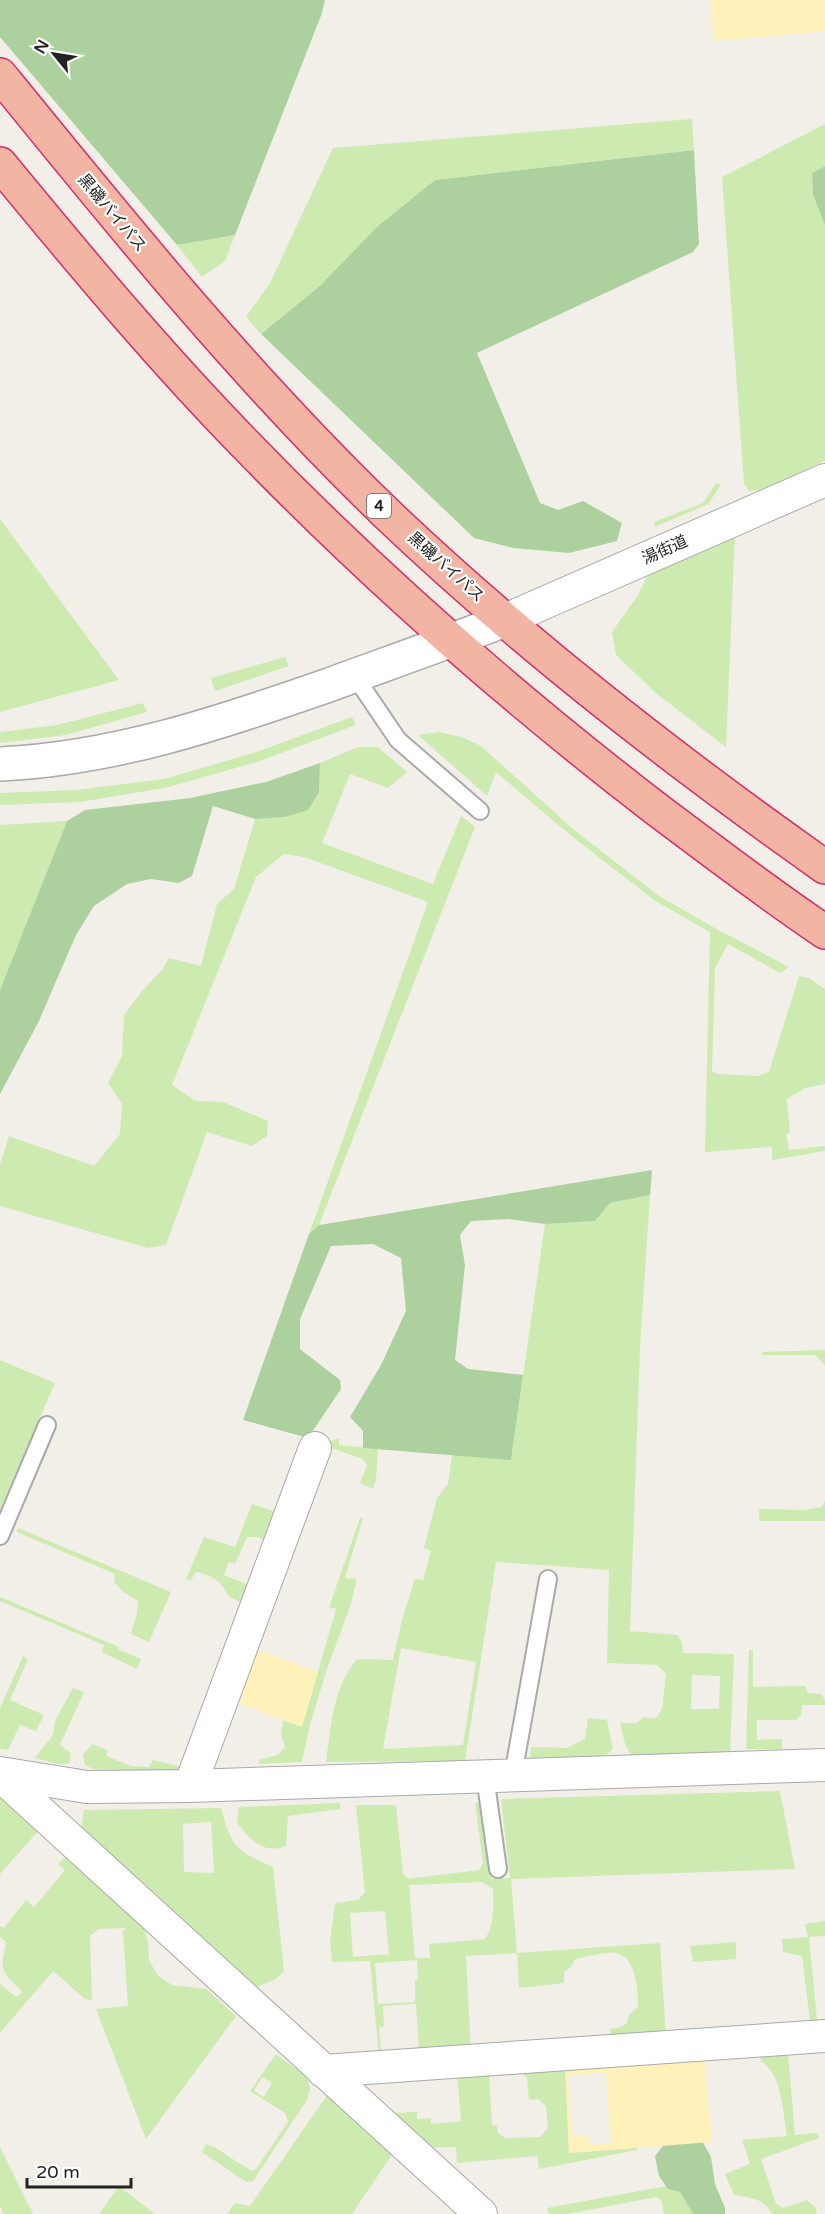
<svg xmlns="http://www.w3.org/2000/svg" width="825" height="2214" font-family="'Varela Round','Noto Sans JP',sans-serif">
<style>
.grass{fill:#cdebb0;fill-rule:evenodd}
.forest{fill:#add19e}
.sand{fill:#fff1ba;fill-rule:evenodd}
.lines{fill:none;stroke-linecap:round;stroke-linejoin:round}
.service-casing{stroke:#a9a9a9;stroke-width:20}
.minor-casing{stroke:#a9a9a9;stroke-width:34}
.tertiary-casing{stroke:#a9a9a9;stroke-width:36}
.trunk-casing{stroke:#dc2a67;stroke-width:36}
.service{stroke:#fff;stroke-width:16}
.minor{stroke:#fff;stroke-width:32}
.tertiary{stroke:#fff;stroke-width:33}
.trunk{stroke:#f2b4a3;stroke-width:33}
.labels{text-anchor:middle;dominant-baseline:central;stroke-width:4.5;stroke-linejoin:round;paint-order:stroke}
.shield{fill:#fff;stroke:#646464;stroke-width:1.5}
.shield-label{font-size:15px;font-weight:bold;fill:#222}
.street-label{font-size:16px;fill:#222;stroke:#fff}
</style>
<rect width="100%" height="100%" fill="#f2efe9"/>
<path class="grass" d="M692,119L694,150L435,180L321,285L261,334L246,317L270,283L333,148Z
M825,124V166L812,173L813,195L825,225V461L762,490L749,491L744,484L722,177Z
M235,235L225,261L202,277L177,245Z
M716,483L721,485L708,504L655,527L654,522L703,503Z
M0,519L119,680L0,712Z
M735,533L726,747L658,695L616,655L612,632L638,595L649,572Z
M285,657L289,666L215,691L211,678Z
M143,703L147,712L66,735L0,743V732L57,725Z
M352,717L356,725L257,762L169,787L80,802L0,805V793L75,790L164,779L253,753Z
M439,732L462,737L481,746L573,829L659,896L713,927L789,967L780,973L728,944L715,968L712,1071L717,1074L758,1076L769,1072L799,976L809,978L825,989V1084L805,1088L787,1099L790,1133L786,1134L789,1150L825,1146V1151L772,1160V1147L705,1152L710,932L654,900L569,834L496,772L487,796L418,735Z
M358,747H378L407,772L388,788L350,774L322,843L433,884L461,816L475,827L319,1225L309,1234L428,902L304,857L284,854L256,877L172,1085L196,1101L223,1102L268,1121L267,1136L252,1146L207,1132L166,1245L148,1248L0,1206V1165L9,1136L94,1166L120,1134L122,1104L108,1083L122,1056L124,1015L142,991L161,971L169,958L201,966L217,904L234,889L255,819L285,817L319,792L320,763Z
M67,821L0,990V825Z
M650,1195L640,1348L630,1631L677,1635L682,1643L683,1653L734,1654L730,1755L633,1758L625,1744L620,1723H636L644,1717L656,1718L662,1709L666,1674L657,1665L607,1663L609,1570L496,1562L465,1761L326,1762C331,1726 333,1687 357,1659L393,1660L402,1620L415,1578L423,1580L431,1551L424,1548L437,1498L448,1484L452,1455L511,1459L545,1224L595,1221L610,1203ZM401,1648L476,1662L463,1745L383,1749ZM692,1675L720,1676L719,1709H691Z
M825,1350V1366L816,1355H762V1352Z
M0,1360L55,1383L0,1509Z
M339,1438V1445L378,1449L376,1480L373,1489L360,1483L367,1465L363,1459L331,1448L325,1459L327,1442Z
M825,1500V1521H759V1509L804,1510L822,1507Z
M252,1504L279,1513L268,1541L257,1537H247L235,1564L229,1562L224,1575L249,1585L244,1604L228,1596C221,1580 213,1576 196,1572L191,1580L186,1579L204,1537L235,1547Z
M360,1518H363L345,1578L357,1579L350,1607L326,1672L310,1725L302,1762L259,1764V1760L278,1755L285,1747L281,1734L283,1720L302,1726L336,1609L329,1607Z
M18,1528L171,1592L149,1642L131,1634L137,1613L138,1601L122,1591L114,1582L115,1574L17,1532Z
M0,1597L119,1647L118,1649L141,1659L137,1669L102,1652L104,1645L0,1601Z
M749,1650H753V1685L755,1687L805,1686L808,1693L821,1694L825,1700V1705H802L801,1714L796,1720H757V1740L782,1739V1749H746Z
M23,1656L28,1659L10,1700L44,1715L36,1731L20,1725L8,1750L0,1749V1708Z
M73,1688L84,1692L60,1745L71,1753L69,1764H58L35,1758L53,1735L55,1721Z
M588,1718L607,1720L613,1749L603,1758L530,1761L531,1747L567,1748L585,1739Z
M92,1744L108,1750L106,1756L131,1766L149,1767L153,1760L186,1768L184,1772L93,1769L85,1765L83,1755Z
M780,1791L795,1869L511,1879L517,1953L660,1943L666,2037L612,2041L610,2029L621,2027L627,2023L628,2016L638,2007C638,1991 637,1959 617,1953C609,1951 585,1957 575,1959L571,1967L564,1972V1983L519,1988L517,1953L466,1956L471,2050L379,2056L370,1961L332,1962L330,1941L335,1903L358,1900L365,1892L356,1805H396L403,1874L408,1879L479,1870L483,1863L475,1803H482L491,1879L510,1878L501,1799ZM482,1882L493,1889C493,1907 495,1923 485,1939L429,1944L430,1958H415L409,1885ZM385,1911L389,1954L353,1957L350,1913ZM417,1960L418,1979L415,1980V2002L378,2004L375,1963ZM416,2004L419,2049L381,2052L379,2027L384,2026L383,2006Z
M0,1794L39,1830L0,1874Z
M340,1803V1809L288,1816L286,1846C263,1855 250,1839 237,1823L239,1807Z
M221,1808C232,1848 236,1851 273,1867L284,1972L274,1980L256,1987L80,1835L84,1810ZM211,1822L214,1873L184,1872L183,1824Z
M67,1855L144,1928L148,1942L149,1960L158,1976L172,1985L206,1989L236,2016L146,2139L96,2009L128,2006L123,1931L127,1928L99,1929L90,1936L92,2000L85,1999L53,1971L0,2033V1984L16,1997L23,1992C0,1969 0,1974 6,1942L0,1937V1926L4,1928L26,1900L34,1907L65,1870L58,1864Z
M825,1921V1936L809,1937L818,2030H811L802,1956L783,1952L782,1939L808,1937L805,1924Z
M736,1942V1959L693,1962L690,1946Z
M788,2053L795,2135L817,2133L819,2138L761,2159L776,2204L783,2208L807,2200L816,2208L817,2214H772C764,2198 751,2198 734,2195L725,2174L750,2164L742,2140L787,2136C783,2113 782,2075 762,2062L760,2056Z
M276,2054L308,2078L310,2089L307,2100L253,2181L246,2182L202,2152L206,2144L216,2148L251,2171L256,2169L288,2122L285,2113L250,2091ZM262,2077L272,2083L264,2097L254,2091Z
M565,2064L569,2153L637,2148V2150L539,2169L537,2156L457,2163L456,2147L427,2148L394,2113L417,2112V2119L431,2118V2124L461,2121L457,2072ZM523,2074L527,2078L529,2100L538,2099L546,2106L548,2128L540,2137L505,2138L498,2133L497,2126L492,2125L489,2076Z
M328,2094L393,2153L352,2214H227L235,2203L250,2206Z
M0,2147L33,2214H4L0,2206Z
M119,2186L155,2214H99Z
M666,2186L668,2189L680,2192L693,2214H664L661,2200L656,2197L568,2214H549L547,2208Z"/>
<path class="forest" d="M0,0H325L322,13L235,235L177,245L0,37Z
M694,150L699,244L693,252L477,353L540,503L558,510L583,501L622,523L617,541L569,553L513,548L474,538L261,334L321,285L377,227L435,180Z
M825,166V225L813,195L812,173Z
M320,763L319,792L308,810L285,817L255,819L213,806L192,876L179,883L151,879L127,884L94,906L76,935L38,1023L0,1094V990L67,821L85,810L190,798L266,782Z
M652,1170L650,1195L610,1203L595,1221L545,1224L508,1219L471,1221L460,1235L465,1265L455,1360L468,1369L523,1375L511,1460L363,1448V1431L350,1417L381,1365L406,1311L401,1258L373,1244L331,1246L300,1319V1349L340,1380L341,1389L308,1438L243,1420L309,1234L319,1225Z
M701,2139L711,2157L715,2184L725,2208V2214H693L680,2192L668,2189L659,2176L655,2156L667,2141Z"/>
<path class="sand" d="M710,0H825V31L714,41Z
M253,1648L318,1672L302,1727L234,1702Z
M704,2056L712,2142L569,2153L565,2064ZM606,2072L611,2143L590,2145L589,2135L572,2136L568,2076Z"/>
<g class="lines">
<defs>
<path id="service" d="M354,675L398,740L480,811
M0,1536L47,1425
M513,1775L548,1579
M485,1776L498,1869"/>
<path id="minor" d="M505,620L825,480
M0,1773L87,1787L190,1786L825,1765
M0,1775L481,2214
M190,1786L315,1448
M323,2071L825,2036"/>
<path id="tertiary" d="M0,764C113,759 220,723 326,686C386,664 446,643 505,620"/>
<path id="trunk" d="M0,75C122,225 245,377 385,512C521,642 672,759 825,867
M0,164C79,260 160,357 247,446C374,577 511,697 655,808C711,850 767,893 825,932"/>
</defs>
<use href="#service" class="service-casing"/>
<use href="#minor" class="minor-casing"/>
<use href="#tertiary" class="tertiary-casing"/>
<use href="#trunk" class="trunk-casing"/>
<use href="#service" class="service"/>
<use href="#minor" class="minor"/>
<use href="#tertiary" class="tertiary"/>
<use href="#trunk" class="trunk"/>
</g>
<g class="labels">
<rect class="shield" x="367" y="494" width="24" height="24" rx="4.5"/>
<g class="shield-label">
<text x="379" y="506">4</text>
</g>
<g class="street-label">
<text transform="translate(112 213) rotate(50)">黒磯バイパス</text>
<text transform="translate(665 550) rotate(-24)">湯街道</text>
<text transform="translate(446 567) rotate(42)">黒磯バイパス</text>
</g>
</g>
<g transform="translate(54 54) rotate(300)" stroke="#ffffff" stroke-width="4.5" paint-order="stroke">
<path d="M0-4.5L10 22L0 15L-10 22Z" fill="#222222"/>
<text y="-9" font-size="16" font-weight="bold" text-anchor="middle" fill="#222222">N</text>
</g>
<path d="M27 2178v9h104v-9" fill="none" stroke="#222222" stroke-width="3"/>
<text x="36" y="2178" font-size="18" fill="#222222" stroke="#ffffff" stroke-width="4.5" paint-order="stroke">20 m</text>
</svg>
